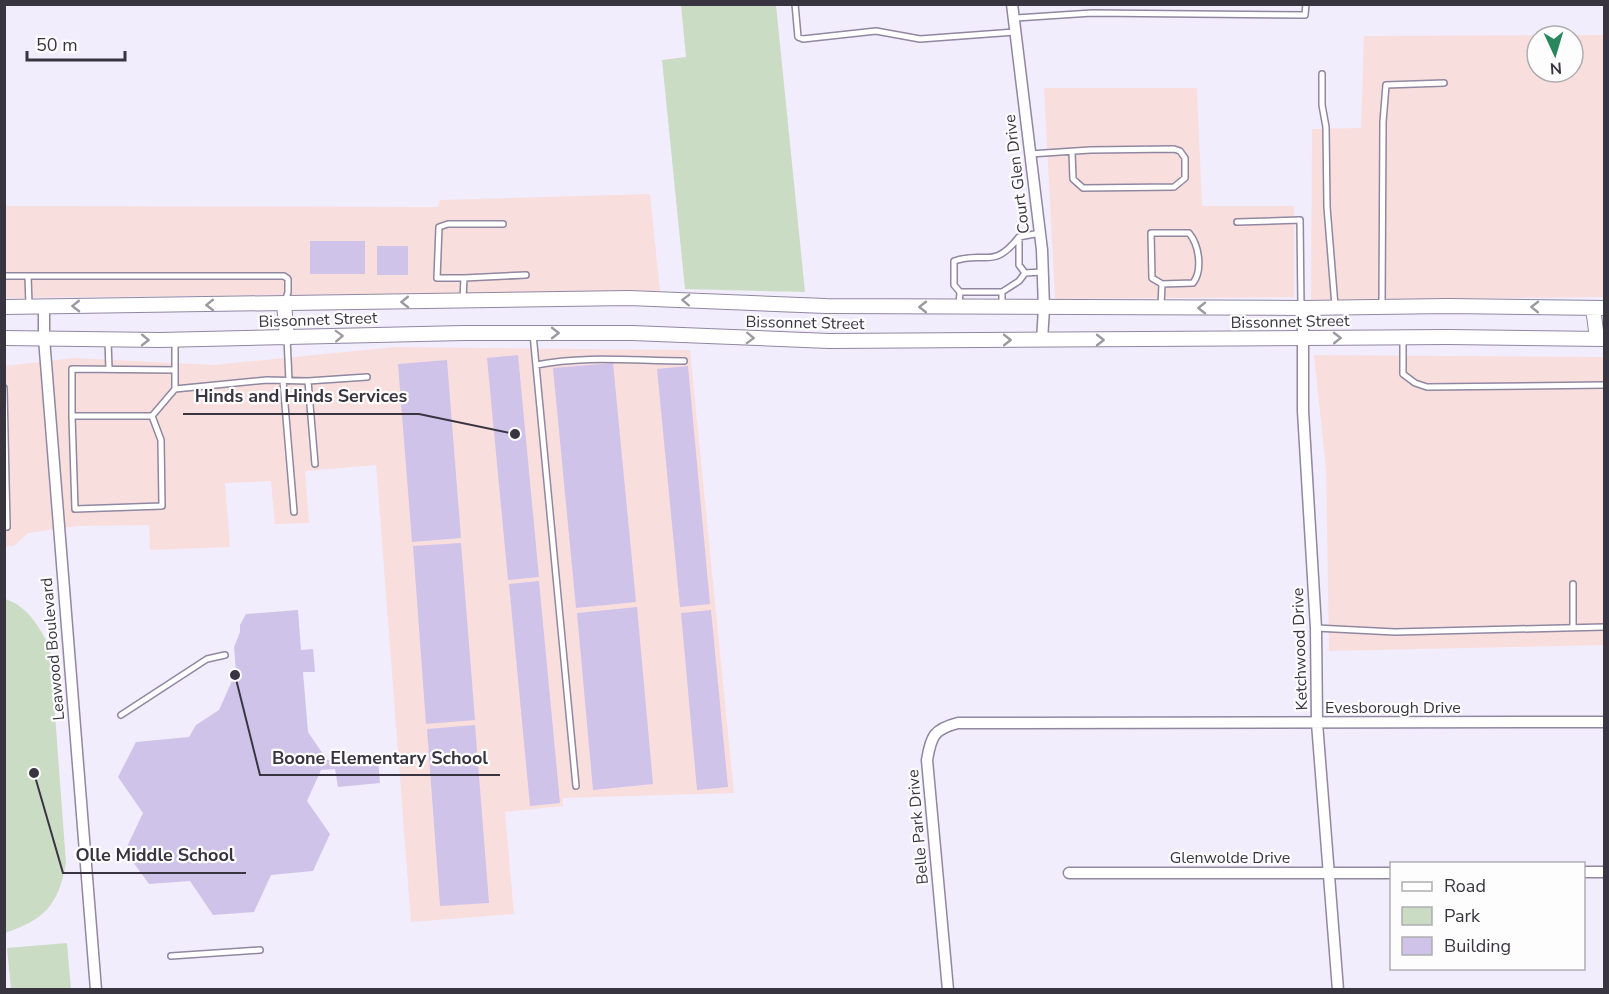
<svg xmlns="http://www.w3.org/2000/svg" width="1609" height="994" font-family="'Nunito Sans',sans-serif">
<style>
.commercial{fill:#f9dede;fill-rule:evenodd}
.green{fill:#cbdcc4}
.building{fill:#d0c3ea}
.lines{fill:none;stroke-linecap:round;stroke-linejoin:round}
.lane-casing{stroke:#9087a1;stroke-width:8}
.street-casing{stroke:#9087a1;stroke-width:13}
.secondary-casing{stroke:#9087a1;stroke-width:16}
.lane{stroke:#fff;stroke-width:5}
.street{stroke:#fff;stroke-width:10}
.secondary{stroke:#fff;stroke-width:14}
.oneway{stroke:#9c9aa0}
.labels{text-anchor:middle;dominant-baseline:central;stroke-width:4.5;stroke-linejoin:round;paint-order:stroke}
.street-label{font-size:16px;fill:#393540;stroke:#fdfdfd}
.leader{fill:none;stroke:#393540;stroke-width:2}
.callout-dot{fill:#393540;stroke:#fdfdfd;stroke-width:2}
.callout-label{font-size:18px;text-anchor:middle;font-weight:bold;fill:#393540;stroke:#fdfdfd;stroke-width:4.5;stroke-linejoin:round;paint-order:stroke}
</style>
<rect width="100%" height="100%" fill="#f2edfd"/>
<path class="commercial" d="M1604,35V297L1311,300L1312,129L1361,128L1364,36ZM1537,36H1573V72H1537Z
M1044,88H1197L1202,206H1294V297L1055,299Z
M650,194L660,291L5,298L4,206L438,207L440,200Z
M395,347L690,350L734,793L563,798V806L505,812L514,914L411,922L376,465L305,471L309,523L275,524L271,481L225,483L230,547L150,550L149,525L77,526L28,533L14,546H5L4,366L74,358L214,365Z
M1314,355L1604,357V645L1329,651L1326,469Z"/>
<path class="green" d="M754,4L776,5L805,292L685,289L662,60L686,57L681,5Z
M5,599C28,606 39,627 50,647L66,863C58,906 45,919 5,933Z
M67,943L71,989H11L7,948Z"/>
<path class="building" d="M310,241H365V274H310Z
M377,246H408V275H377Z
M518,355L539,577L508,580L487,358Z
M447,360L461,538L412,542L398,364Z
M613,363L636,602L576,608L553,368Z
M688,366L710,604L680,607L657,369Z
M461,543L475,720L426,724L413,546Z
M539,581L560,803L530,806L509,584Z
M637,607L653,784L593,790L577,613Z
M298,610L301,650L313,649L315,672H303L308,732L327,760L378,757L380,783L338,787L335,769L321,770L307,801L330,834L313,871L271,875L254,912L213,915L190,881L149,884L125,851L143,813L118,777L136,742L189,737L196,725L219,710L236,672L234,647L240,632V625L246,614Z
M711,610L728,787L697,790L681,613Z
M475,725L489,903L440,906L427,729Z"/>
<g class="lines">
<defs>
<path id="lane" d="M795,4L798,37L803,39L876,31L920,39L1015,32
M1015,18L1092,13L1305,15L1306,4
M1322,74V105L1326,127L1327,207L1335,306
M1030,154L1090,150L1174,149L1180,151L1185,158V178L1174,187L1083,188L1073,179L1072,152
M1237,222L1300,220L1301,306
M1019,238V265L1025,273
M4,276H284L288,279V292L285,302
M28,276L29,305
M464,278L526,275
M960,292L954,285V261C986,250 992,271 1019,237L1040,233
M463,299L464,278H437L439,227L448,224H503
M959,305L960,292H1002
M1382,305L1383,122L1386,85L1444,83
M1002,306V292L1019,281L1025,273L1042,272
M1161,306L1162,284L1152,278L1151,233H1189C1199,245 1203,270 1193,283L1162,284
M533,334L576,786
M287,338L289,381
M1403,339V374L1415,383L1427,387L1604,385
M108,341L109,369
M175,342V389L152,416H72V369L175,370
M536,365C585,355 635,361 684,361
M283,381L294,512
M308,381L315,464
M4,388L7,527H4
M175,389L267,380L308,381L367,377
M72,416L75,509L162,506L161,440L152,416
M1573,627V584
M1316,628L1395,632L1604,627
M121,715L207,659L225,655
M171,956L260,950"/>
<path id="street" d="M1012,4L1042,250L1044,308L1042,340
M44,306V338L96,990
M1303,308V411L1316,628L1317,723L1338,990
M1584,872H1604
M1069,873H1392
M948,990L927,760C931,736 934,729 958,723L1604,722"/>
<path id="secondary" d="M284,304L287,338
M4,307L629,298L826,306L1303,308L1448,306L1604,308
M1593,308L1597,338
M4,338L160,340L464,333H632L829,341L1448,337L1604,339"/>
</defs>
<use href="#lane" class="lane-casing"/>
<use href="#street" class="street-casing"/>
<use href="#secondary" class="secondary-casing"/>
<use href="#lane" class="lane"/>
<use href="#street" class="street"/>
<use href="#secondary" class="secondary"/>
</g>
<defs><path id="oneway-chevron" d="M-2-3.5L2.5 0L-2 3.5" fill="none" stroke-width="1.6" stroke-linecap="round" stroke-linejoin="round" transform="scale(1.5)"/></defs>
<g class="oneway">
<use href="#oneway-chevron" transform="translate(686 300) rotate(-178)"/>
<use href="#oneway-chevron" transform="translate(405 302) rotate(179)"/>
<use href="#oneway-chevron" transform="translate(210 305) rotate(179)"/>
<use href="#oneway-chevron" transform="translate(76 306) rotate(179)"/>
<use href="#oneway-chevron" transform="translate(923 307) rotate(-180)"/>
<use href="#oneway-chevron" transform="translate(1535 307) rotate(-179)"/>
<use href="#oneway-chevron" transform="translate(1202 308) rotate(180)"/>
<use href="#oneway-chevron" transform="translate(555 333)"/>
<use href="#oneway-chevron" transform="translate(339 336) rotate(-2)"/>
<use href="#oneway-chevron" transform="translate(750 338) rotate(2)"/>
<use href="#oneway-chevron" transform="translate(1337 338) rotate(-1)"/>
<use href="#oneway-chevron" transform="translate(145 340) rotate(1)"/>
<use href="#oneway-chevron" transform="translate(1007 340)"/>
<use href="#oneway-chevron" transform="translate(1100 340)"/>
</g>
<g class="labels">
<g class="street-label">
<text transform="translate(1017 174) rotate(-97)">Court Glen Drive</text>
<text transform="translate(318 320) rotate(-2)">Bissonnet Street</text>
<text transform="translate(1290 322) rotate(-1)">Bissonnet Street</text>
<text transform="translate(805 323) rotate(1)">Bissonnet Street</text>
<text transform="translate(53 649) rotate(-95)">Leawood Boulevard</text>
<text transform="translate(1300 649) rotate(-92)">Ketchwood Drive</text>
<text x="1393" y="708">Evesborough Drive</text>
<text transform="translate(918 827) rotate(-95)">Belle Park Drive</text>
<text x="1230" y="858">Glenwolde Drive</text>
</g>
</g>
<path class="leader" d="M515 434L419 414H183M235 675L260 775H500M34 773L63 873H246"/>
<g class="callout-dot">
<circle cx="515" cy="434" r="6"/>
<circle cx="235" cy="675" r="6"/>
<circle cx="34" cy="773" r="6"/>
</g>
<g class="callout-label">
<text x="301" y="402">Hinds and Hinds Services</text>
<text x="380" y="764">Boone Elementary School</text>
<text x="155" y="861">Olle Middle School</text>
</g>
<rect width="1609" height="994" fill="none" stroke="#393540" stroke-width="12"/>
<rect x="1390" y="862" width="195" height="108" fill="#fdfdfd" stroke="#afadb1" stroke-width="1.5"/>
<rect x="1402" y="882" width="30" height="9" fill="#ffffff" stroke="#afadb1" stroke-width="1.5"/>
<text x="1444" y="892" font-size="18" fill="#393540">Road</text>
<rect x="1402" y="907" width="30" height="18" fill="#cbdcc4" stroke="#afadb1" stroke-width="1.5"/>
<text x="1444" y="922" font-size="18" fill="#393540">Park</text>
<rect x="1402" y="937" width="30" height="18" fill="#d0c3ea" stroke="#afadb1" stroke-width="1.5"/>
<text x="1444" y="952" font-size="18" fill="#393540">Building</text>
<g transform="translate(1555 54) rotate(176)"><circle r="28" fill="#fdfdfd" stroke="#afadb1" stroke-width="1.5"/>
<path d="M0-4.5L10 22L0 15L-10 22Z" fill="#29865d"/>
<text y="-9" font-size="16" font-weight="bold" text-anchor="middle" fill="#393540">N</text>
</g>
<path d="M27 51v9h98v-9" fill="none" stroke="#393540" stroke-width="3"/>
<text x="36" y="51" font-size="18" fill="#393540" stroke="#fdfdfd" stroke-width="4.5" paint-order="stroke">50 m</text>
</svg>
